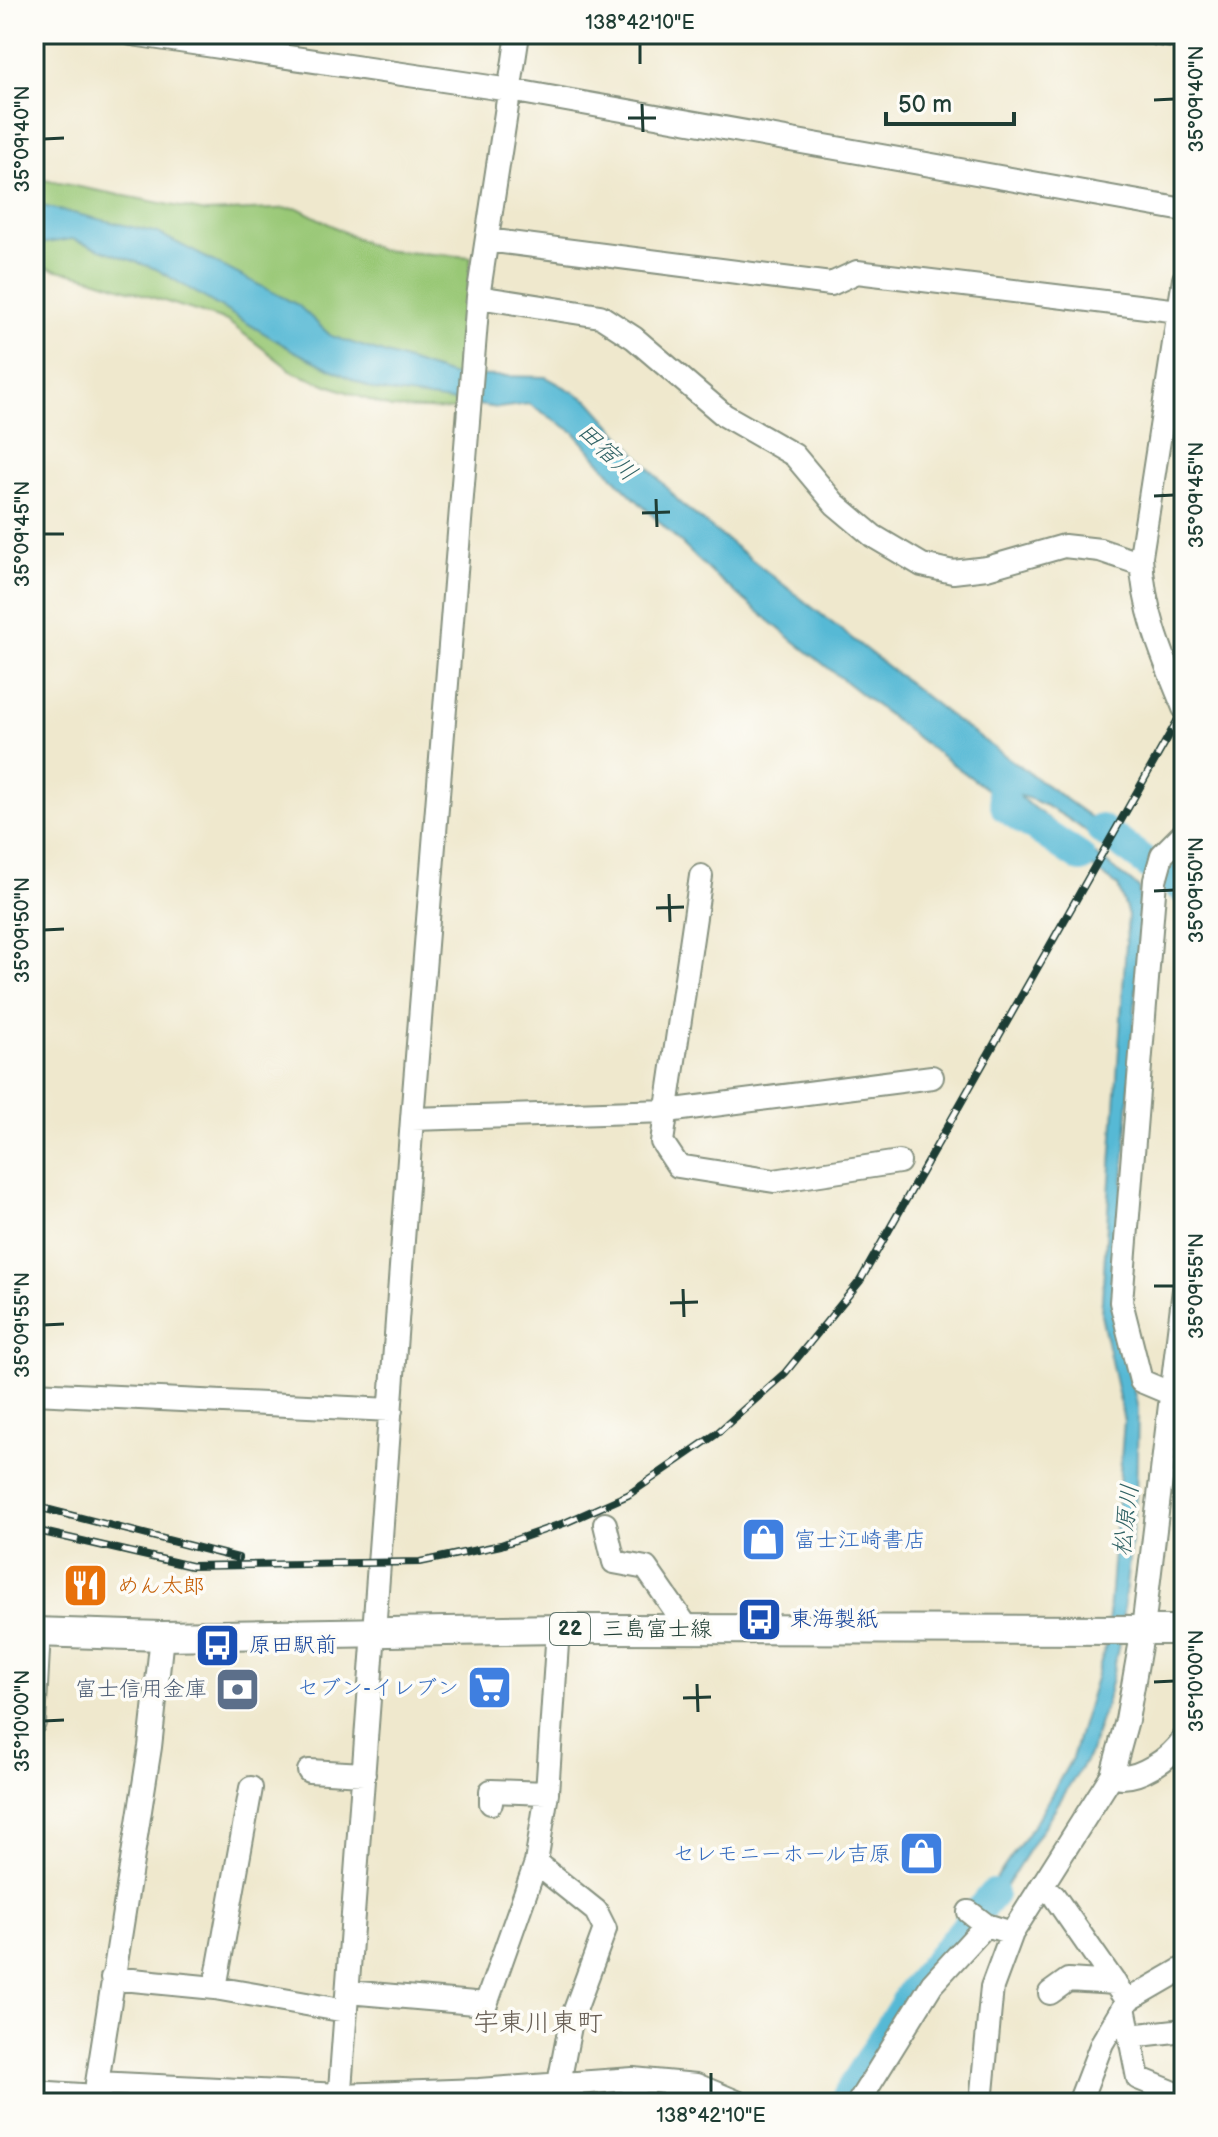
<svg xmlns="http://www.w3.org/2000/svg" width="1218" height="2137" font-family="'Balsamiq Sans','Klee One',sans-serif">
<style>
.green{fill:#99c876;stroke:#5c8255;stroke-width:2}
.water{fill:#57b9d5;stroke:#3b7b84;stroke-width:2}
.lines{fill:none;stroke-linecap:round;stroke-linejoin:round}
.river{stroke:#57b9d5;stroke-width:30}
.minor-casing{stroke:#879280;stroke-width:26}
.major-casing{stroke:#879280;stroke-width:32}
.minor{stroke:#fff;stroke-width:22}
.major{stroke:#fff;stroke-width:28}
.rail-casing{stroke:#1f3d34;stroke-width:8}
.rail{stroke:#fdfcf7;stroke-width:5;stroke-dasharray:15;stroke-linecap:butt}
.ticks{fill:none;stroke:#1f3d34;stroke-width:3}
.labels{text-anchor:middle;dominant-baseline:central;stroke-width:7;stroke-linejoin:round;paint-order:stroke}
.shield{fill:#fdfcf7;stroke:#62766e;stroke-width:2}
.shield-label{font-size:20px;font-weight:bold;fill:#1f3d34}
.shop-label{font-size:22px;fill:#366cbe;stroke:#fdfcf7;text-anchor:end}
.food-label{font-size:22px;fill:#c56008;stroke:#fdfcf7;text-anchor:start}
.transit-label{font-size:22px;fill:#164399;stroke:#fdfcf7;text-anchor:start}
.street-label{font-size:22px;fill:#1f3d34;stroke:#fdfcf7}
.service-label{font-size:22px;fill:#4e5e75;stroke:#fdfcf7;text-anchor:end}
.water-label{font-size:24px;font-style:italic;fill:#306264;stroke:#fdfcf7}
.quarter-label{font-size:26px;fill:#675e54;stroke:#fdfcf7}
.neatline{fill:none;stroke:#1f3d34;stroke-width:3}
.ticks-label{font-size:20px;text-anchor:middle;fill:#1f3d34}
</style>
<rect width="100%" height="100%" fill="#fdfcf7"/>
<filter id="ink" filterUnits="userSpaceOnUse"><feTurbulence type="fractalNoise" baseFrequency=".0125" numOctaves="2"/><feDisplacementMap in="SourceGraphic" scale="16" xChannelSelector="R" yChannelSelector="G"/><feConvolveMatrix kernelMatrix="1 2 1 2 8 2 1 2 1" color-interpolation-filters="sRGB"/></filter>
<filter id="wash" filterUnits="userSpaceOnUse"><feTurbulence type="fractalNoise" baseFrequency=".006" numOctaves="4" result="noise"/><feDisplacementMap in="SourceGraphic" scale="32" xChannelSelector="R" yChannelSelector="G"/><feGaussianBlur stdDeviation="1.8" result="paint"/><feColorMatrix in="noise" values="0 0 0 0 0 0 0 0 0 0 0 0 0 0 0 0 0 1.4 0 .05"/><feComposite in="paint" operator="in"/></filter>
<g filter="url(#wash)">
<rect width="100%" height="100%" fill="#efe8cd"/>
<path class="green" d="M34,178L206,212L298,208L379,250L471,257L459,410L391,408L295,373L227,321L85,276L34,265Z"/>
<path class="water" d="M34,204L158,233L298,305L331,336L451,375L546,377L590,401L681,504L958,722L1131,846L1145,878C1108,850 1063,806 1017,795L1139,888L1140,936L1115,1301L1138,1410L1136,1497L1120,1639L1107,1701L1089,1755L990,1911L979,1903L1037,1820L1072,1758L1107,1641L1124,1421L1101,1314L1128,915L1118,886L920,740L795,642L713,574L620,484L574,432L529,404L498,408L374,390L294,351L156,269L72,239L34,245Z"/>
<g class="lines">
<path class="river" d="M998,771L1006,808L1081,858
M1101,829L1184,890
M843,2103L913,1990L993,1894"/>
</g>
</g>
<g filter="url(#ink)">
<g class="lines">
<defs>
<path id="minor" d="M132,34L510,90L1184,210
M1158,34L1184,38
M487,240L831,284L857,272L1179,311
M1184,279L1141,556C1143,611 1163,657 1184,708
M478,297L600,316L634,338L724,415L794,455L835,504L873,536L922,565L953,572L987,568L1064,546L1100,550L1141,564
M701,876L662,1142L678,1166L774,1181L899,1162
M412,1119L667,1111L932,1077
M34,1393L391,1410
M1172,1394L1141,1381L1121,1302L1155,880L1162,855L1184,833
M605,1524L614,1562L646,1568L689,1630
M34,1723L39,1632
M309,1771L364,1774
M1112,1775C1136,1784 1172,1757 1184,1738
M491,1803V1791L547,1793
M536,1863L596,1911L605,1929L571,2021L559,2083
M1042,1885L1054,1896L1127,2001
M969,1912L986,1925
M112,1978L215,1988L346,2011
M215,1988L251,1788
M348,1992L486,2004L536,1863L547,1793L558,1629
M1050,1993L1068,1980L1115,1983
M1124,2007L1138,2078L1184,2097
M1130,2036L1184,2030
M633,2079L634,2103
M97,2083L340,2095L479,2090L633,2079L696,2085L739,2103
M34,2092L97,2096
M100,2103L97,2083L150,1747L162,1636
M339,2103L412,1119L478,297L518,34
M858,2103L932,1984L986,1925L1012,1933
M981,2103L992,1987L1012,1933L1112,1775L1127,1720L1143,1629L1184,1289
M1079,2103L1102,2043L1127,2001L1184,1968"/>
<path id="major" d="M34,1632L162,1636L558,1629L1184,1630"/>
</defs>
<use href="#minor" class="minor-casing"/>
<use href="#major" class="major-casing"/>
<use href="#minor" class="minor"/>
<use href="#major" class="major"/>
<defs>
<path id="rail" d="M34,1506L238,1558
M34,1530L191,1566L420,1562L501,1545L567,1522L628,1495L715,1435L785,1373L860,1281L1184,709"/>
</defs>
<use href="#rail" class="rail-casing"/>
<use href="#rail" class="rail"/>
</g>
</g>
<path class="ticks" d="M640,44V64M1154,100L1174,99M642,104L643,132M628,118H656M44,139L64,138M1154,496L1174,495M656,499L657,527M642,513L670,512M44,534H64M1154,891L1174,890M669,894L670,922M656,908L684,907M44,930L64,929M1154,1286H1174M683,1289L684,1317M670,1303L698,1302M44,1325L64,1324M1154,1682L1174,1681M697,1684L698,1712M683,1698L711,1697M44,1721L64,1720M711,2073V2093"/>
<defs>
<symbol id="shop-square" viewBox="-11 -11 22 22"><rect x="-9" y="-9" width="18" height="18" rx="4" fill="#3f7fe0" stroke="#fdfcf7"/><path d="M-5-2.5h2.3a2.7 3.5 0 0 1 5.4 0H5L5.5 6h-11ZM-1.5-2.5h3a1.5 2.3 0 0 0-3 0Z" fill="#fff"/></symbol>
<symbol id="restaurant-square" viewBox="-11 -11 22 22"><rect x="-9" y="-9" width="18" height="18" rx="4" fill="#e8710a" stroke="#fdfcf7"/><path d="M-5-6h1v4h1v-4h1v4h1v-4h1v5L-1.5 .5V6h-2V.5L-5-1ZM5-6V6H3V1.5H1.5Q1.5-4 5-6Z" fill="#fff"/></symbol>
<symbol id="bus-square" viewBox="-11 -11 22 22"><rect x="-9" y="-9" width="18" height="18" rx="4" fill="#1a4fb4" stroke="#fdfcf7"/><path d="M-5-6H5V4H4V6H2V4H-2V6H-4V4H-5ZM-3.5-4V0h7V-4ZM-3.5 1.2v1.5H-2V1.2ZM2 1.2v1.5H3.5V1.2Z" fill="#fff"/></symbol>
<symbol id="supermarket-square" viewBox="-11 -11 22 22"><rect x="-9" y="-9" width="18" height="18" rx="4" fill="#3f7fe0" stroke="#fdfcf7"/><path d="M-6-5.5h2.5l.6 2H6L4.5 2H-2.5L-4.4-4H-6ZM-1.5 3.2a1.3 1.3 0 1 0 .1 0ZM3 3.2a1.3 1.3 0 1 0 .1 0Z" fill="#fff"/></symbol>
<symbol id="bank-square" viewBox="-11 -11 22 22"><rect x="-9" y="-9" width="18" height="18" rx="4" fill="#5c6f8a" stroke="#fdfcf7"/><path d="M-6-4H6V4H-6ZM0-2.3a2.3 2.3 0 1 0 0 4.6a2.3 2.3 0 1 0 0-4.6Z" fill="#fff"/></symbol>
</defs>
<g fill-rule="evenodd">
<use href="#shop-square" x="738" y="1514" width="51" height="51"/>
<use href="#restaurant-square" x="60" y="1560" width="51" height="51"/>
<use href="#bus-square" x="734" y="1594" width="51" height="51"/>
<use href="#bus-square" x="192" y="1620" width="51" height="51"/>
<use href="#supermarket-square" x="464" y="1662" width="51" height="51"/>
<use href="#bank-square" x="212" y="1664" width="51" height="51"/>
<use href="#shop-square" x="896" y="1828" width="51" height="51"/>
</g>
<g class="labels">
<rect class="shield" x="550" y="1613" width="40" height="32" rx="6"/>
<g class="shield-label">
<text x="570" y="1629">22</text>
</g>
<g class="shop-label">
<text x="794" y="1540" text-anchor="start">富士江崎書店</text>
<text x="459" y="1688">セブン-イレブン</text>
<text x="891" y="1854">セレモニーホール吉原</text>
</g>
<g class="food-label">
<text x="117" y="1586">めん太郎</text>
</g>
<g class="transit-label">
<text x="790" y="1619">東海製紙</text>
<text x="249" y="1645">原田駅前</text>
</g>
<g class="street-label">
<text x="657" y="1629">三島富士線</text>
</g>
<g class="service-label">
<text x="207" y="1689">富士信用金庫</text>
</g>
<g class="water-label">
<text transform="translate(607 452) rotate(44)">田宿川</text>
<text transform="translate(1126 1520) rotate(-83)">松原川</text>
</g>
<g class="quarter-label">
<text x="538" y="2023">宇東川東町</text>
</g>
</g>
<rect width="1218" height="2137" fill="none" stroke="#fdfcf7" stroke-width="88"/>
<path d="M886 112v12h128v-12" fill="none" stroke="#1f3d34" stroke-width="4"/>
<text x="898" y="112" font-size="24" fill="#1f3d34" stroke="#fdfcf7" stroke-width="6" paint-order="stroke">50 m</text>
<rect x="44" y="44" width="1130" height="2049" class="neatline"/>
<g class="ticks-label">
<text x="640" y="29">138°42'10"E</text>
<text transform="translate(1196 99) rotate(-90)" y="7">35°09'40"N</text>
<text transform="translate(22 139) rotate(-90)" y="7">35°09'40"N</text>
<text transform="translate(1196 495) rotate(-90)" y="7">35°09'45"N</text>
<text transform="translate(22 534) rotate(-90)" y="7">35°09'45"N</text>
<text transform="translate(1196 890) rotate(-90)" y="7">35°09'50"N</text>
<text transform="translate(22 930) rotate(-90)" y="7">35°09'50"N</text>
<text transform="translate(1196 1286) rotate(-90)" y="7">35°09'55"N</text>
<text transform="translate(22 1325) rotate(-90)" y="7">35°09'55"N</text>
<text transform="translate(1196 1681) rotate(-90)" y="7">35°10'00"N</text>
<text transform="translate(22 1721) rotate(-90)" y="7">35°10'00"N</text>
<text x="711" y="2122">138°42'10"E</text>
</g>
</svg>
